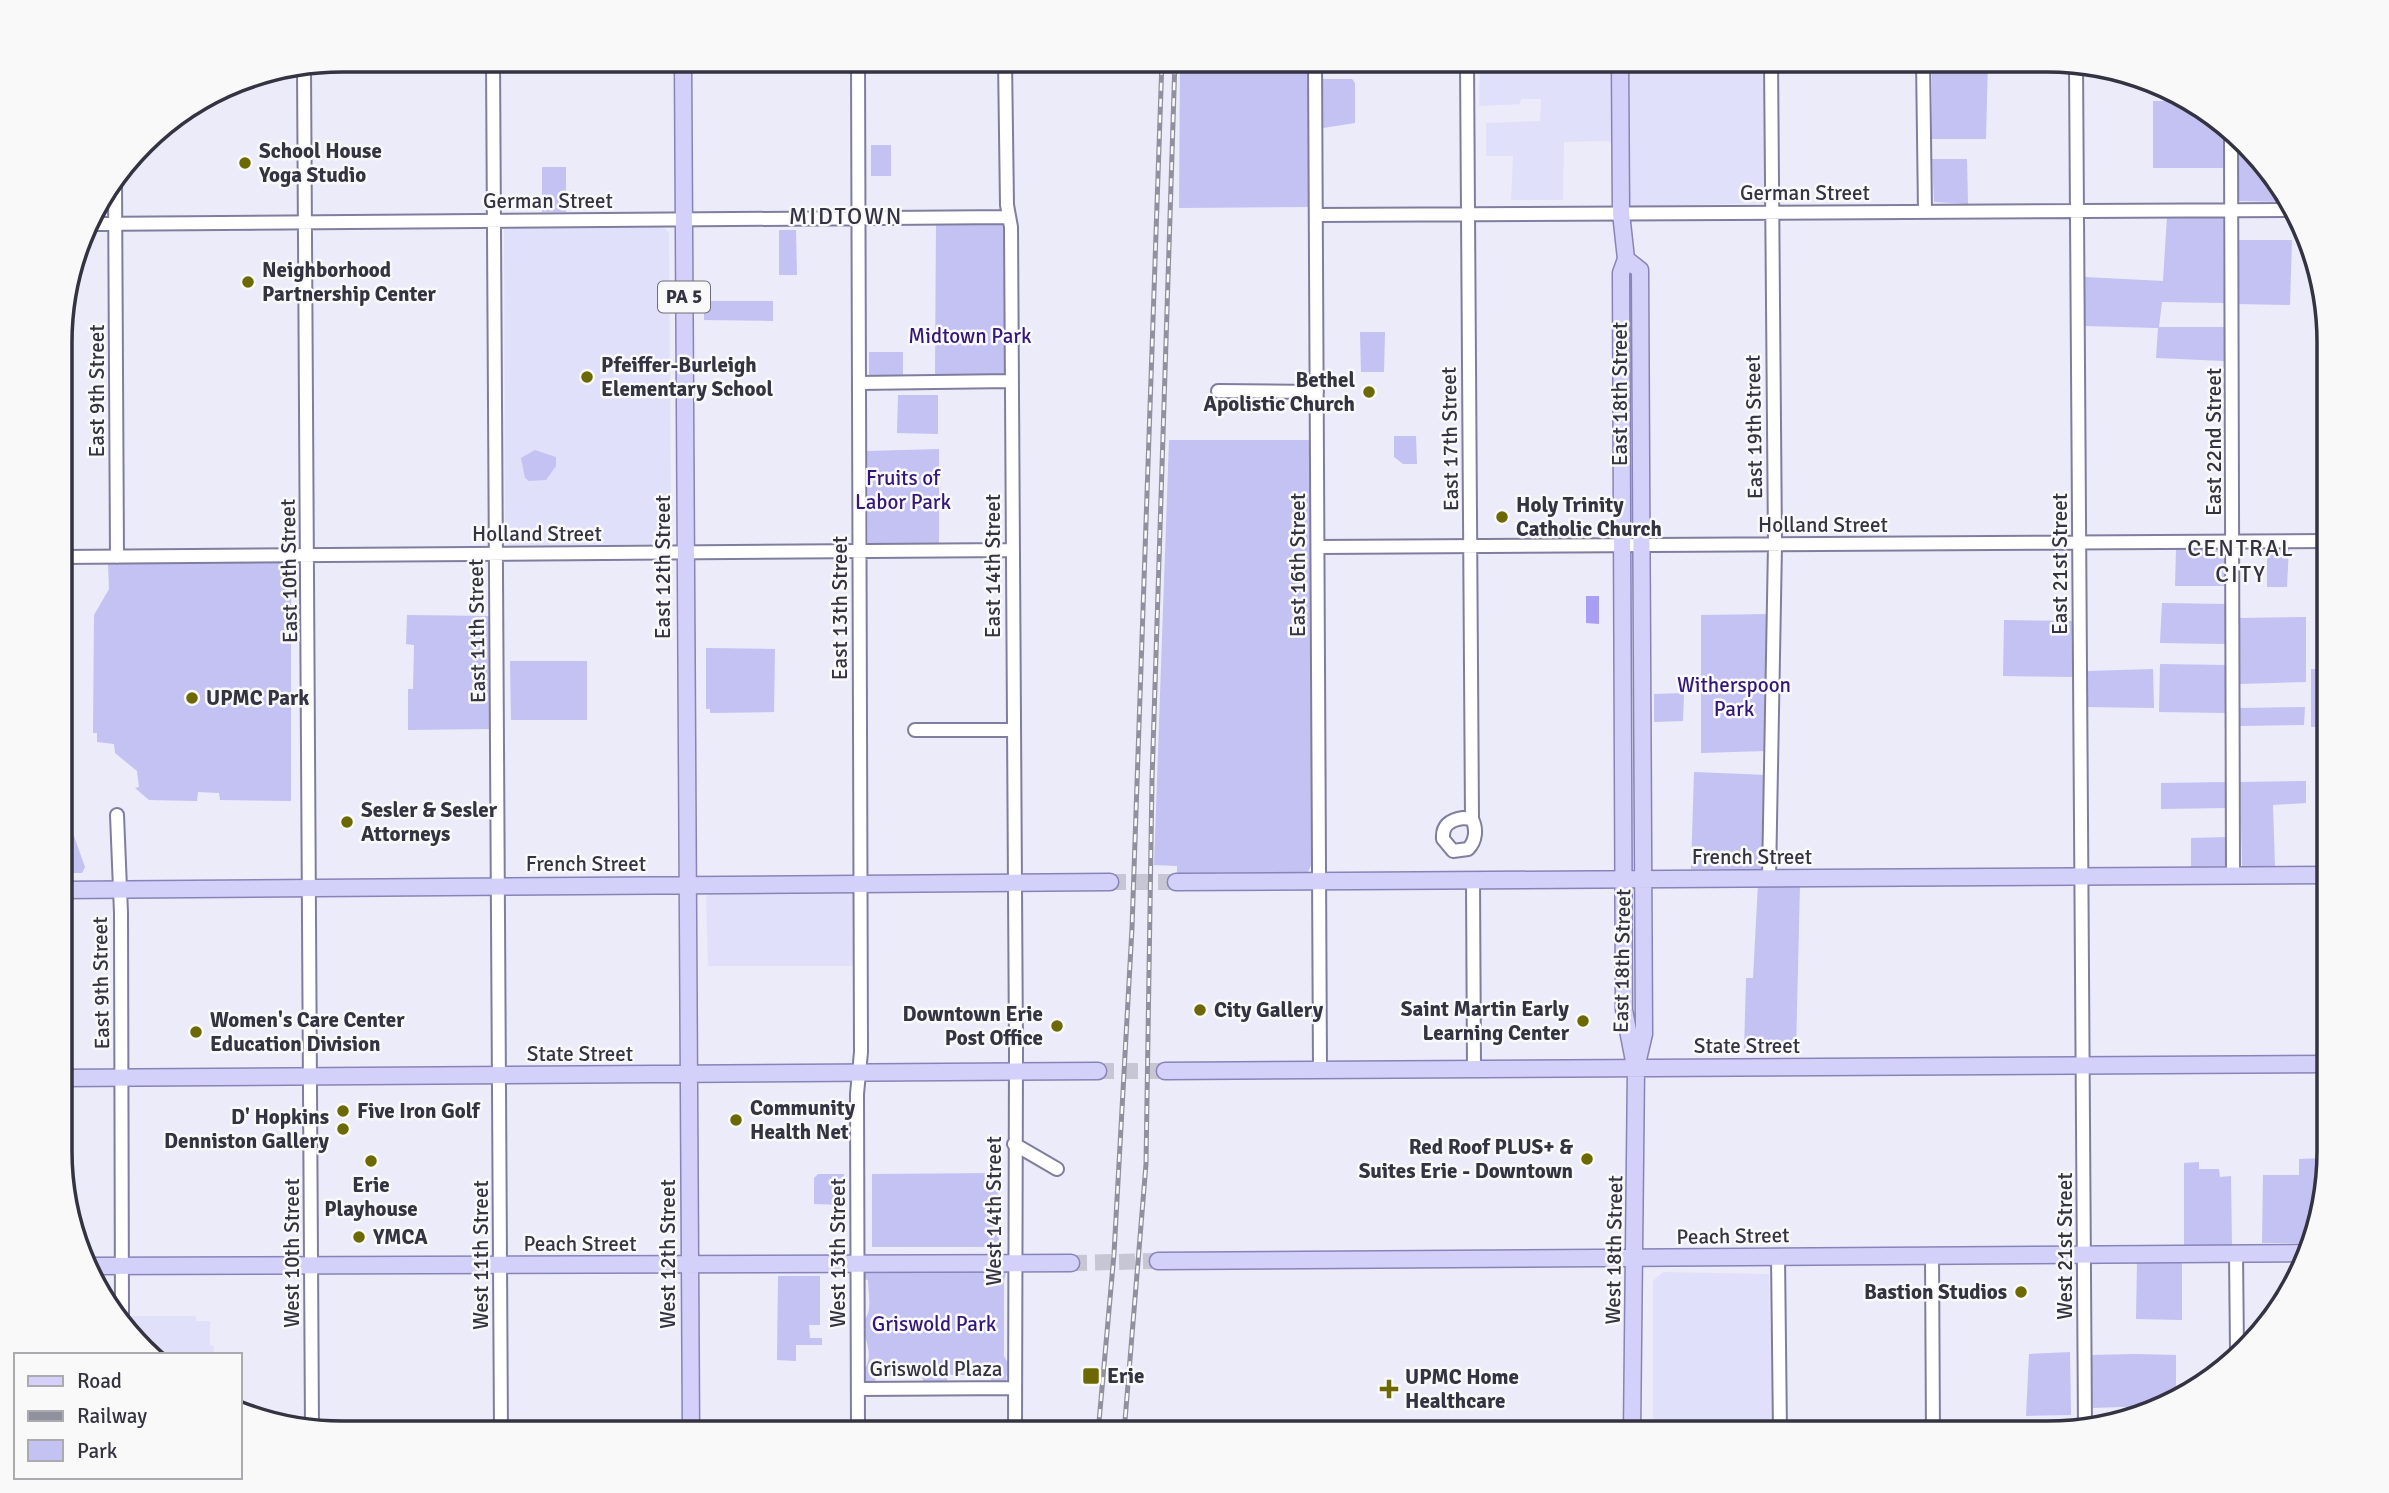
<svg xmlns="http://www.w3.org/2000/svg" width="2389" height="1493" font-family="Signika,sans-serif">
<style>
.built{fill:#e1e0fa}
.green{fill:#c4c1f3}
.water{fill:#a89ff4}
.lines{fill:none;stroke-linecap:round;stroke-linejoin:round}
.major-tunnel{stroke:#c6c6d4;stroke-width:16;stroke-dasharray:16 8;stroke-linecap:butt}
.minor-casing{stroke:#807e9e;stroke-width:16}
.major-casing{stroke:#8884b7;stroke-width:19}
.minor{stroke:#fff;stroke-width:12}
.major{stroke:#d3d0fa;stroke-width:16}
.rail-casing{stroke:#90909e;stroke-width:5}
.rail{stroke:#f9f9f9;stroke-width:2.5;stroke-dasharray:8;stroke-linecap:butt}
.poi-dot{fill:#6c6903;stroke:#f9f9f9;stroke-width:2.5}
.labels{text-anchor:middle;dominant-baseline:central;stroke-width:5;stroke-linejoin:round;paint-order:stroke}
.shield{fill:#f9f9f9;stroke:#6f6e78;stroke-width:2}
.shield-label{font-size:19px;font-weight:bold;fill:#343341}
.poi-label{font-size:21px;font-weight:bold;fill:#343341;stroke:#f9f9f9;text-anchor:start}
.street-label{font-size:21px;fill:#343341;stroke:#f9f9f9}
.park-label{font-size:21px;fill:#341879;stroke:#f9f9f9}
.neighbourhood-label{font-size:23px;letter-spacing:2px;fill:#343341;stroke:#f9f9f9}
.rim{fill:none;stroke:#343341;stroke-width:3.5}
</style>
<rect width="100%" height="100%" fill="#ebebf9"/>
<path class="built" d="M1480,60H1767V203L1613,207V143L1609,141L1564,142L1563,200H1511L1513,156H1486V123L1540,121L1541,99H1521L1520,104L1479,106Z
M661,224L669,233L671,535L665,544L509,546L505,540L504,229L507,227Z
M712,892L853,893L855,966H708L706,897Z
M1663,1272L1769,1274L1773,1433H1653V1281Z
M131,1316H196V1321H210V1345L214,1346L213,1355H156L131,1328Z
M326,1418L399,1422V1433L326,1431Z"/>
<path class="green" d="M1180,60H1243V71H1308L1309,207L1179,208Z
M1932,60H1988L1986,139H1932Z
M1323,79H1352L1355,83V123L1323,128Z
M2153,101C2190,101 2197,100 2223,127V168H2153Z
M871,145H891V176H871Z
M2237,154H2248L2292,202L2238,201Z
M1932,159H1967L1968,204L1934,202Z
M542,167H566V212H542Z
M2167,216L2223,217L2224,303L2162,302L2159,327H2224V361L2156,358L2158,328L2085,326V277L2163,281Z
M1004,223L1005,374L935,376L936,224Z
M779,230H796L797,275H779Z
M2237,240H2292L2290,305L2237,304Z
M704,301H773V321L704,320Z
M1360,332H1385L1384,372H1361Z
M869,352H903V377H869Z
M898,395H938V434L897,433Z
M1394,436H1416L1417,464H1403L1394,457Z
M1169,440H1310L1312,863L1308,872L1177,873V866L1154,865Z
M939,449V543H868L867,451Z
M535,450L556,457V466L546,480L529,481L525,478L521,458Z
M2289,548L2287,587H2267V549Z
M2176,549H2225L2226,586H2175Z
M280,561L291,570V801L220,800L219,793L198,792L197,801L149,800L135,788L139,787L137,771L115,753L114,744L97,742V733H93L94,615L109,589L108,564Z
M2162,603L2225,604V644L2160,643Z
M1770,614L1765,751L1701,753V615Z
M407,615L490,616L489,729L408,730V689H413L414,645L406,644Z
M2306,617V682L2240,684L2239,618Z
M2004,620L2073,621V677L2003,676Z
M706,648L775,649L774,712L710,713V709H706Z
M510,661H587V720H511Z
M2160,664L2226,665V713L2159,712Z
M2153,669L2154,708L2088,707V671Z
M2311,669H2329V727H2311Z
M1684,693L1683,721L1654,722V694Z
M2305,707L2304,725L2240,726V708Z
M1694,772L1767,775L1765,869H1691Z
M2306,781V803L2273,805L2275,867L2242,866L2240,782Z
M2226,782V808L2161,809V783Z
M62,818L74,836L85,867L82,873H62Z
M2227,837L2226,866L2191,867V838Z
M1758,884H1800L1796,1051L1744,1052L1746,978H1753Z
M2320,1158L2321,1212L2314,1243H2262L2263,1175H2299V1159Z
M2199,1162V1169H2219L2220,1177L2231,1176L2232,1247L2184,1248V1163Z
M998,1173L999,1247H872V1174Z
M818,1174H844V1205L814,1204V1178Z
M2137,1262L2182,1263V1320L2136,1319Z
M866,1271L1006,1272L1004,1281V1356L1008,1363L1006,1381L992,1382L989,1375H949L946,1383H924L921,1375L877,1376L874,1383L864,1382V1370C876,1353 862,1337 863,1323C864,1319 867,1317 868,1313C871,1304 868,1289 868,1280L863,1279Z
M778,1276H820V1325H809L810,1338H822V1345H796V1361L777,1360Z
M2070,1352L2071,1415L2026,1416L2029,1354Z
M2135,1354L2176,1355V1400L2155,1406L2091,1408L2090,1355Z"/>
<path class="water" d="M1586,596H1599V624L1586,623Z"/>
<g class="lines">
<path class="major-tunnel" d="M1110,882H1176
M1098,1071H1165
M1071,1263L1158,1261"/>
<defs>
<path id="minor" d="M493,60L501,1433
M858,60L861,1052L857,1094L858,1433
M1005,60L1007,205L1011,227L1016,1052L1015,1433
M1315,60L1320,1070
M1467,60L1472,819
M1923,60L1925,212
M2076,63L2085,1427
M304,67L312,1430
M2231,136L2233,875
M115,182L117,557
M1316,215L2294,210
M87,224L1009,217
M859,383L1011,381
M1218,391L1317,392
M1318,547L2329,541
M62,557L1012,550
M915,730H1013
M117,815L121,913L122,1319
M1463,818L1472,819C1477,829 1476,841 1468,849L1453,851L1443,839C1442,825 1450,820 1463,818Z
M1769,878L1775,545L1771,60
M1473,879L1474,1069
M1014,1144L1057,1169
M2236,1253L2237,1350
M1932,1255L1933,1433
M1778,1256L1780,1433
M858,1389L1015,1388"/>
<path id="major" d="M683,60L691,1433
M1620,60L1621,213L1626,259L1621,273L1624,1010L1635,1066
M1626,259L1640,270L1644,1034L1636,1068L1632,1433
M1176,882L2329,875
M62,890L1110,882
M1165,1071L2329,1064
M62,1078L1098,1071
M1158,1261L2309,1253
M88,1266L1071,1263"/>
</defs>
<use href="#minor" class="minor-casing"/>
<use href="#major" class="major-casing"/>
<use href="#minor" class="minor"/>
<use href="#major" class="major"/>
<defs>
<path id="rail" d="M1098,1433L1114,1254L1132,928L1162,60
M1124,1433L1146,1164L1152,780L1175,60"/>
</defs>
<use href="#rail" class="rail-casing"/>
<use href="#rail" class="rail"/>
</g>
<g class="poi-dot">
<circle cx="245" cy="163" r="7"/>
<circle cx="248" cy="282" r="7"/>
<circle cx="587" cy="377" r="7"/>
<circle cx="1369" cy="392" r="7"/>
<circle cx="1502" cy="517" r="7"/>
<circle cx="192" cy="698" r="7"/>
<circle cx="347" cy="822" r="7"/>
<circle cx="1200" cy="1010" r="7"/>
<circle cx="1583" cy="1021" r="7"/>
<circle cx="1057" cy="1026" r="7"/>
<circle cx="196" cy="1032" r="7"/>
<circle cx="343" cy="1111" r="7"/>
<circle cx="736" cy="1120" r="7"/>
<circle cx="343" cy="1129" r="7"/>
<circle cx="1587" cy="1159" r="7"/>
<circle cx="371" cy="1161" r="7"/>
<circle cx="359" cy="1237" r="7"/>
<circle cx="2021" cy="1292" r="7"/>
<rect x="1082" y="1367" width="18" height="18" rx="3.5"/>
<path d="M1385.5 1378.5h7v7h7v7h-7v7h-7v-7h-7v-7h7z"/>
</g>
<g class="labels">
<rect class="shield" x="658" y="281.5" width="52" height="31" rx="5"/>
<g class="shield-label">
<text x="684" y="297">PA 5</text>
</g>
<g class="poi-label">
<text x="259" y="151">School House<tspan x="259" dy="24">Yoga Studio</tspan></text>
<text x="262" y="270">Neighborhood<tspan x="262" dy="24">Partnership Center</tspan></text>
<text x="601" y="365">Pfeiffer-Burleigh<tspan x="601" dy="24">Elementary School</tspan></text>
<text x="1355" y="380" text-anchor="end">Bethel<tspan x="1355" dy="24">Apolistic Church</tspan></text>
<text x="1516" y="505">Holy Trinity<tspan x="1516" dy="24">Catholic Church</tspan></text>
<text x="206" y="698">UPMC Park</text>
<text x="361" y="810">Sesler &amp; Sesler<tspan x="361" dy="24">Attorneys</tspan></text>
<text x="1569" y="1009" text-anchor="end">Saint Martin Early<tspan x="1569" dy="24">Learning Center</tspan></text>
<text x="1214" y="1010">City Gallery</text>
<text x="1043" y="1014" text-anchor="end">Downtown Erie<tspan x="1043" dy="24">Post Office</tspan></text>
<text x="210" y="1020">Women's Care Center<tspan x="210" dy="24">Education Division</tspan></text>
<text x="750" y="1108">Community<tspan x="750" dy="24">Health Net</tspan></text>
<text x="357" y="1111">Five Iron Golf</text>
<text x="329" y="1117" text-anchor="end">D' Hopkins<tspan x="329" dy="24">Denniston Gallery</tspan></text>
<text x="1573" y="1147" text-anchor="end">Red Roof PLUS+ &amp;<tspan x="1573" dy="24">Suites Erie - Downtown</tspan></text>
<text x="371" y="1185" text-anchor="middle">Erie<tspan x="371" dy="24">Playhouse</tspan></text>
<text x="373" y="1237">YMCA</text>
<text x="2007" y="1292" text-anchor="end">Bastion Studios</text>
<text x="1107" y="1376">Erie</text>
<text x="1405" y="1377">UPMC Home<tspan x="1405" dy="24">Healthcare</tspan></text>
</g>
<g class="street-label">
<text x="1805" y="193">German Street</text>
<text x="548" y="201">German Street</text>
<text transform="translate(97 391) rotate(-90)">East 9th Street</text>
<text transform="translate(1620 394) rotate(-90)">East 18th Street</text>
<text transform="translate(1754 427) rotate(-91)">East 19th Street</text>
<text transform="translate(1450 439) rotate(-91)">East 17th Street</text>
<text transform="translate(2214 442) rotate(-90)">East 22nd Street</text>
<text x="1823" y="525">Holland Street</text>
<text x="537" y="534">Holland Street</text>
<text transform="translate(2060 564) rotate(-90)">East 21st Street</text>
<text transform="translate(1298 565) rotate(-90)">East 16th Street</text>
<text transform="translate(993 566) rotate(-90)">East 14th Street</text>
<text transform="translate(663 567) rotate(-90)">East 12th Street</text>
<text transform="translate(289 571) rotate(-91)">East 10th Street</text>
<text transform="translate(840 608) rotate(-90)">East 13th Street</text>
<text transform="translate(477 631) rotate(-91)">East 11th Street</text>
<text x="1752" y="857">French Street</text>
<text x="586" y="864">French Street</text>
<text transform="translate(1622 961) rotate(-89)">East 18th Street</text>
<text transform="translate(101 983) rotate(-91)">East 9th Street</text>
<text x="1747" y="1046">State Street</text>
<text x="580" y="1054">State Street</text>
<text transform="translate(994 1211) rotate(-90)">West 14th Street</text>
<text transform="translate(1733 1236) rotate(-1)">Peach Street</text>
<text x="580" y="1244">Peach Street</text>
<text transform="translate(2065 1246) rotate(-90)">West 21st Street</text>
<text transform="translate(1614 1250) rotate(-89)">West 18th Street</text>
<text transform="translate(292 1253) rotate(-90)">West 10th Street</text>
<text transform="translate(838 1253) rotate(-90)">West 13th Street</text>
<text transform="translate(668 1254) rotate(-90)">West 12th Street</text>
<text transform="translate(481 1255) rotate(-90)">West 11th Street</text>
<text x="936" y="1369">Griswold Plaza</text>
</g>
<g class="park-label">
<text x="970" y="336">Midtown Park</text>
<text x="903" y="478">Fruits of<tspan x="903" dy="24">Labor Park</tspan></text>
<text x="1734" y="685">Witherspoon<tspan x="1734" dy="24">Park</tspan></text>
<text x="934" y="1324">Griswold Park</text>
</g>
<g class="neighbourhood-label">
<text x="846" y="216">MIDTOWN</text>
<text x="2241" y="548">CENTRAL<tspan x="2241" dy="26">CITY</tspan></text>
</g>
</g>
<path d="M0 0H2389V1493H0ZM342 72H2047A270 270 0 0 1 2317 342V1151A270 270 0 0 1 2047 1421H342A270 270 0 0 1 72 1151V342A270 270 0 0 1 342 72Z" fill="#f9f9f9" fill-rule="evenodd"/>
<path class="rim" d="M342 72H2047A270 270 0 0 1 2317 342V1151A270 270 0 0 1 2047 1421H342A270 270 0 0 1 72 1151V342A270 270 0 0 1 342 72Z"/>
<rect x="14" y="1353" width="228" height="126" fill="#f9f9f9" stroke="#aaaaaf" stroke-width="2"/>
<rect x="28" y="1376" width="35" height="10" fill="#d3d0fa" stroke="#aaaaaf" stroke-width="2"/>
<text x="77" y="1388" font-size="21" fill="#343341">Road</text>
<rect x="28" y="1411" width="35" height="10" fill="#90909e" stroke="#aaaaaf" stroke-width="2"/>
<text x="77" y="1423" font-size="21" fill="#343341">Railway</text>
<rect x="28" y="1440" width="35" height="21" fill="#c4c1f3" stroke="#aaaaaf" stroke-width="2"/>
<text x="77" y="1458" font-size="21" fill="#343341">Park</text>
</svg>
